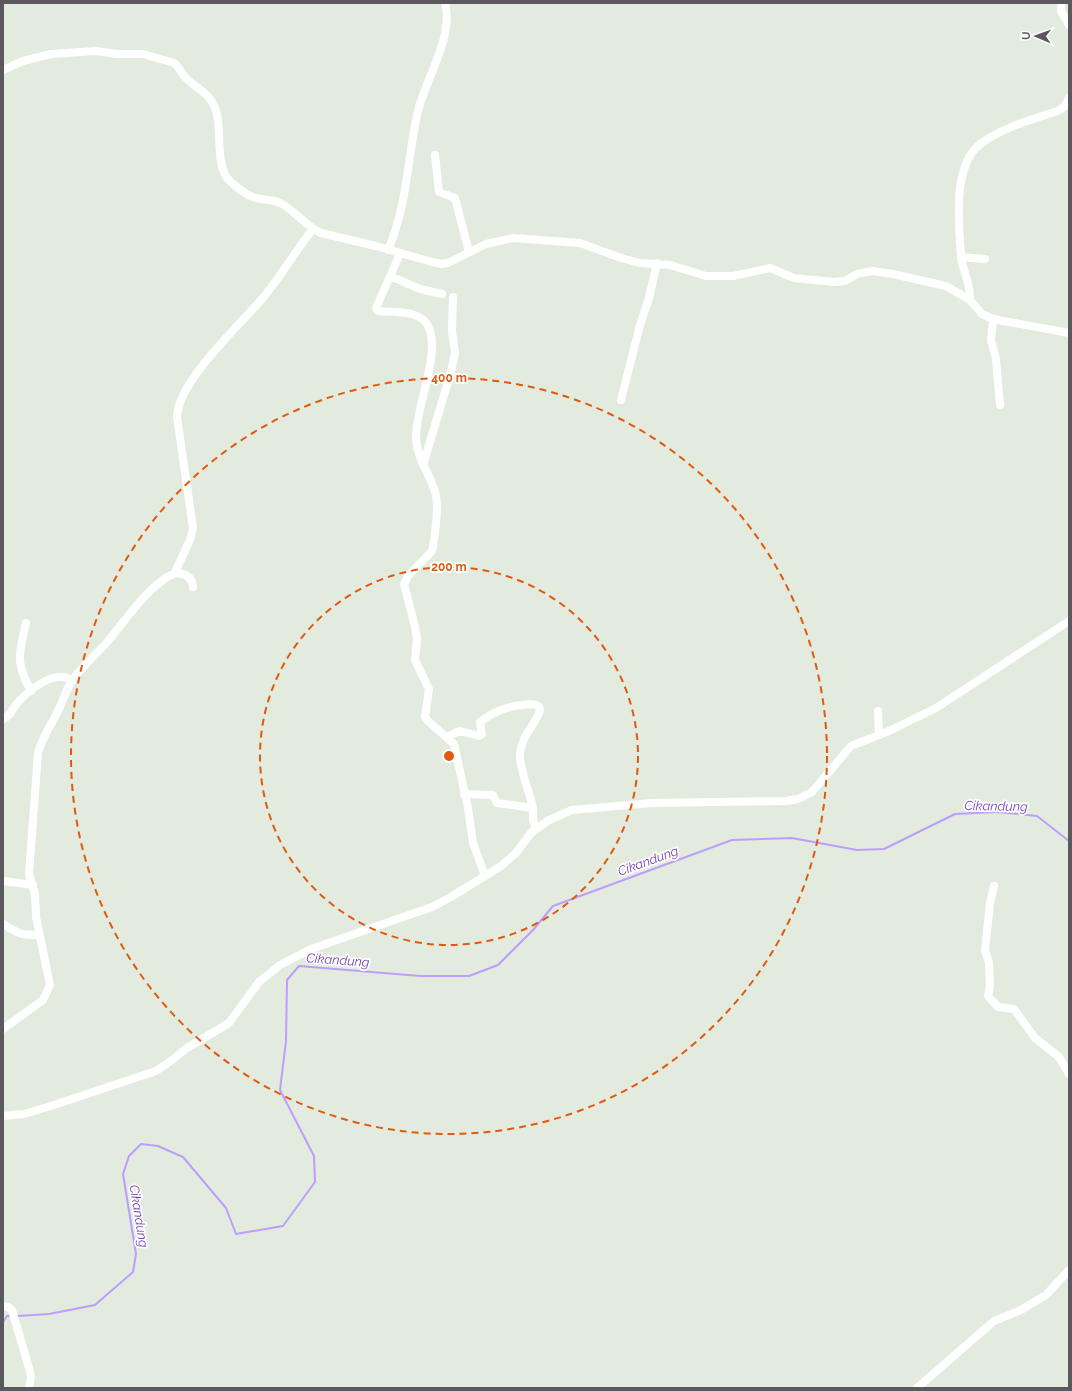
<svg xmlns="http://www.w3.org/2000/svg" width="1072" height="1391" font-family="Raleway,sans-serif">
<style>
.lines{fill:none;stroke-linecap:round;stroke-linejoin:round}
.stream{stroke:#bd9dfd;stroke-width:2}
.minor{stroke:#fff;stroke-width:8}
.ring{fill:none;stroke:#e15910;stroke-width:2;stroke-dasharray:7 5}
.labels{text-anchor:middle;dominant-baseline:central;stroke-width:3.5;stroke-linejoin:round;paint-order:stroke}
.water-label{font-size:13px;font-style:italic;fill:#7542bf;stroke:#fff}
.centre{fill:#e15910;stroke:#fff;stroke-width:2}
.ring-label{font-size:12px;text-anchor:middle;font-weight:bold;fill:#e15910;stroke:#fff;stroke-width:3.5;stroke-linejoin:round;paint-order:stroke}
</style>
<rect width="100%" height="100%" fill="#e3ebdf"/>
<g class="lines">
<path class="stream" d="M17,1316L49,1314L95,1305L133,1272L136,1254L123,1174L129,1156L141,1144L158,1146L183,1157L226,1208L236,1234L283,1226L315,1182L314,1156L280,1090L286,1041L287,980L299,966L420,976H469L498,965L533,930L553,906L732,840L792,838L857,850L884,849L955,814L998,812L1037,816L1069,841
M3,1322L7,1316H12"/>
<path class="minor" d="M1061,3V11L1069,25
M3,70L23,61L51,54L96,51L117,54H143L174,63C180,67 181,74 187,79C194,86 204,91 210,99C225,117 214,150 225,175C229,182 248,197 256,198C264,200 272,199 280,203C295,210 305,226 321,233L376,246L432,262L441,264L448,263L486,244L513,238L580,243L621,258L640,263L670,265L706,276H733L770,268L794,278L834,282L845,281L857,274L872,271L893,274L946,286L970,300L982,314L993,319L1069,333
M435,155L439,192L455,198L469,252
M388,250C408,203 407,159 418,111C426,78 454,37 445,3
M400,254L376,308L378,311C393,313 417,309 427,324C443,350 415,408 416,438C417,461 432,476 436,496C439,509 435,533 433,547L431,552L408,576L404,584L415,627L417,639L415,660L429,689L425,717L428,721L454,744L468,808L473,843L485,876
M961,257C959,225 953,174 975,149C992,131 1035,118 1058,111L1065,106L1069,98
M390,276L420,289L442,294
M970,300C971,284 963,272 961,257L985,259
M993,319L991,340L996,359L1000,405
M621,400L640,325L649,298L657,263
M423,465L451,372L455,353L452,331L453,297
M174,574L190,540L193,528L177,417C178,380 242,324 266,294C283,273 296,250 313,229
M26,623C19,654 15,662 31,691
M878,711L879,735
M3,719C10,716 11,712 15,706C24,693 56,667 72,681
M446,737L460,731L479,736L482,734L480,722C491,713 508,706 522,705C556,700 532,723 525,737C523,742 520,749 520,754C519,768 530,793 533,808
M464,794L493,795L497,803L533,808V820L536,829
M3,881L33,885
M994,886L990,903L985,950L989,963L990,986L988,996L998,1007L1014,1009L1035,1038L1059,1057L1069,1074
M3,924C19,934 20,935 39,935
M3,1029L43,1000L50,985L36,917L35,894L29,874L38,753C43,735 51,726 59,709C63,700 67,688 73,679C83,665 97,654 108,641C125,621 141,596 163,580C174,571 191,570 193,587
M3,1116L24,1114L51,1106L156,1071L172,1060L187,1048L229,1023L259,982L280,965L311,949L432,907L451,897L501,866L516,853L531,833L549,820L572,810L651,803L786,801L798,799L812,792L851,746L889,731L936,708L1069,621
M3,1306L8,1307L12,1310L29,1368L31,1377L29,1388
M917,1388L994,1321L1021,1310L1046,1295L1069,1270"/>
</g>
<g class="ring">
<circle cx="449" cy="756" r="189"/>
<circle cx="449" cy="756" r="378"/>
</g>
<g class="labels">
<g class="water-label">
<text transform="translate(996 806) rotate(1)">Cikandung</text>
<text transform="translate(648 861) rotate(-20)">Cikandung</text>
<text transform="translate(338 960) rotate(4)">Cikandung</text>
<text transform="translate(139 1216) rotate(81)">Cikandung</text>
</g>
</g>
<circle cx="449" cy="756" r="6" class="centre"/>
<g class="ring-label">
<text x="449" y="382">400 m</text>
<text x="449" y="571">200 m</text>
</g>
<rect width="1072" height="1391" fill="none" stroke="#5c5860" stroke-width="8"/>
<g transform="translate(1036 36) rotate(272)" stroke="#ffffff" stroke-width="3" paint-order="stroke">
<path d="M0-3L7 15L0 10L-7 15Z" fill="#5c5860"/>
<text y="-6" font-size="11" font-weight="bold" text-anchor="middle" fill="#5c5860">U</text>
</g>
</svg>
